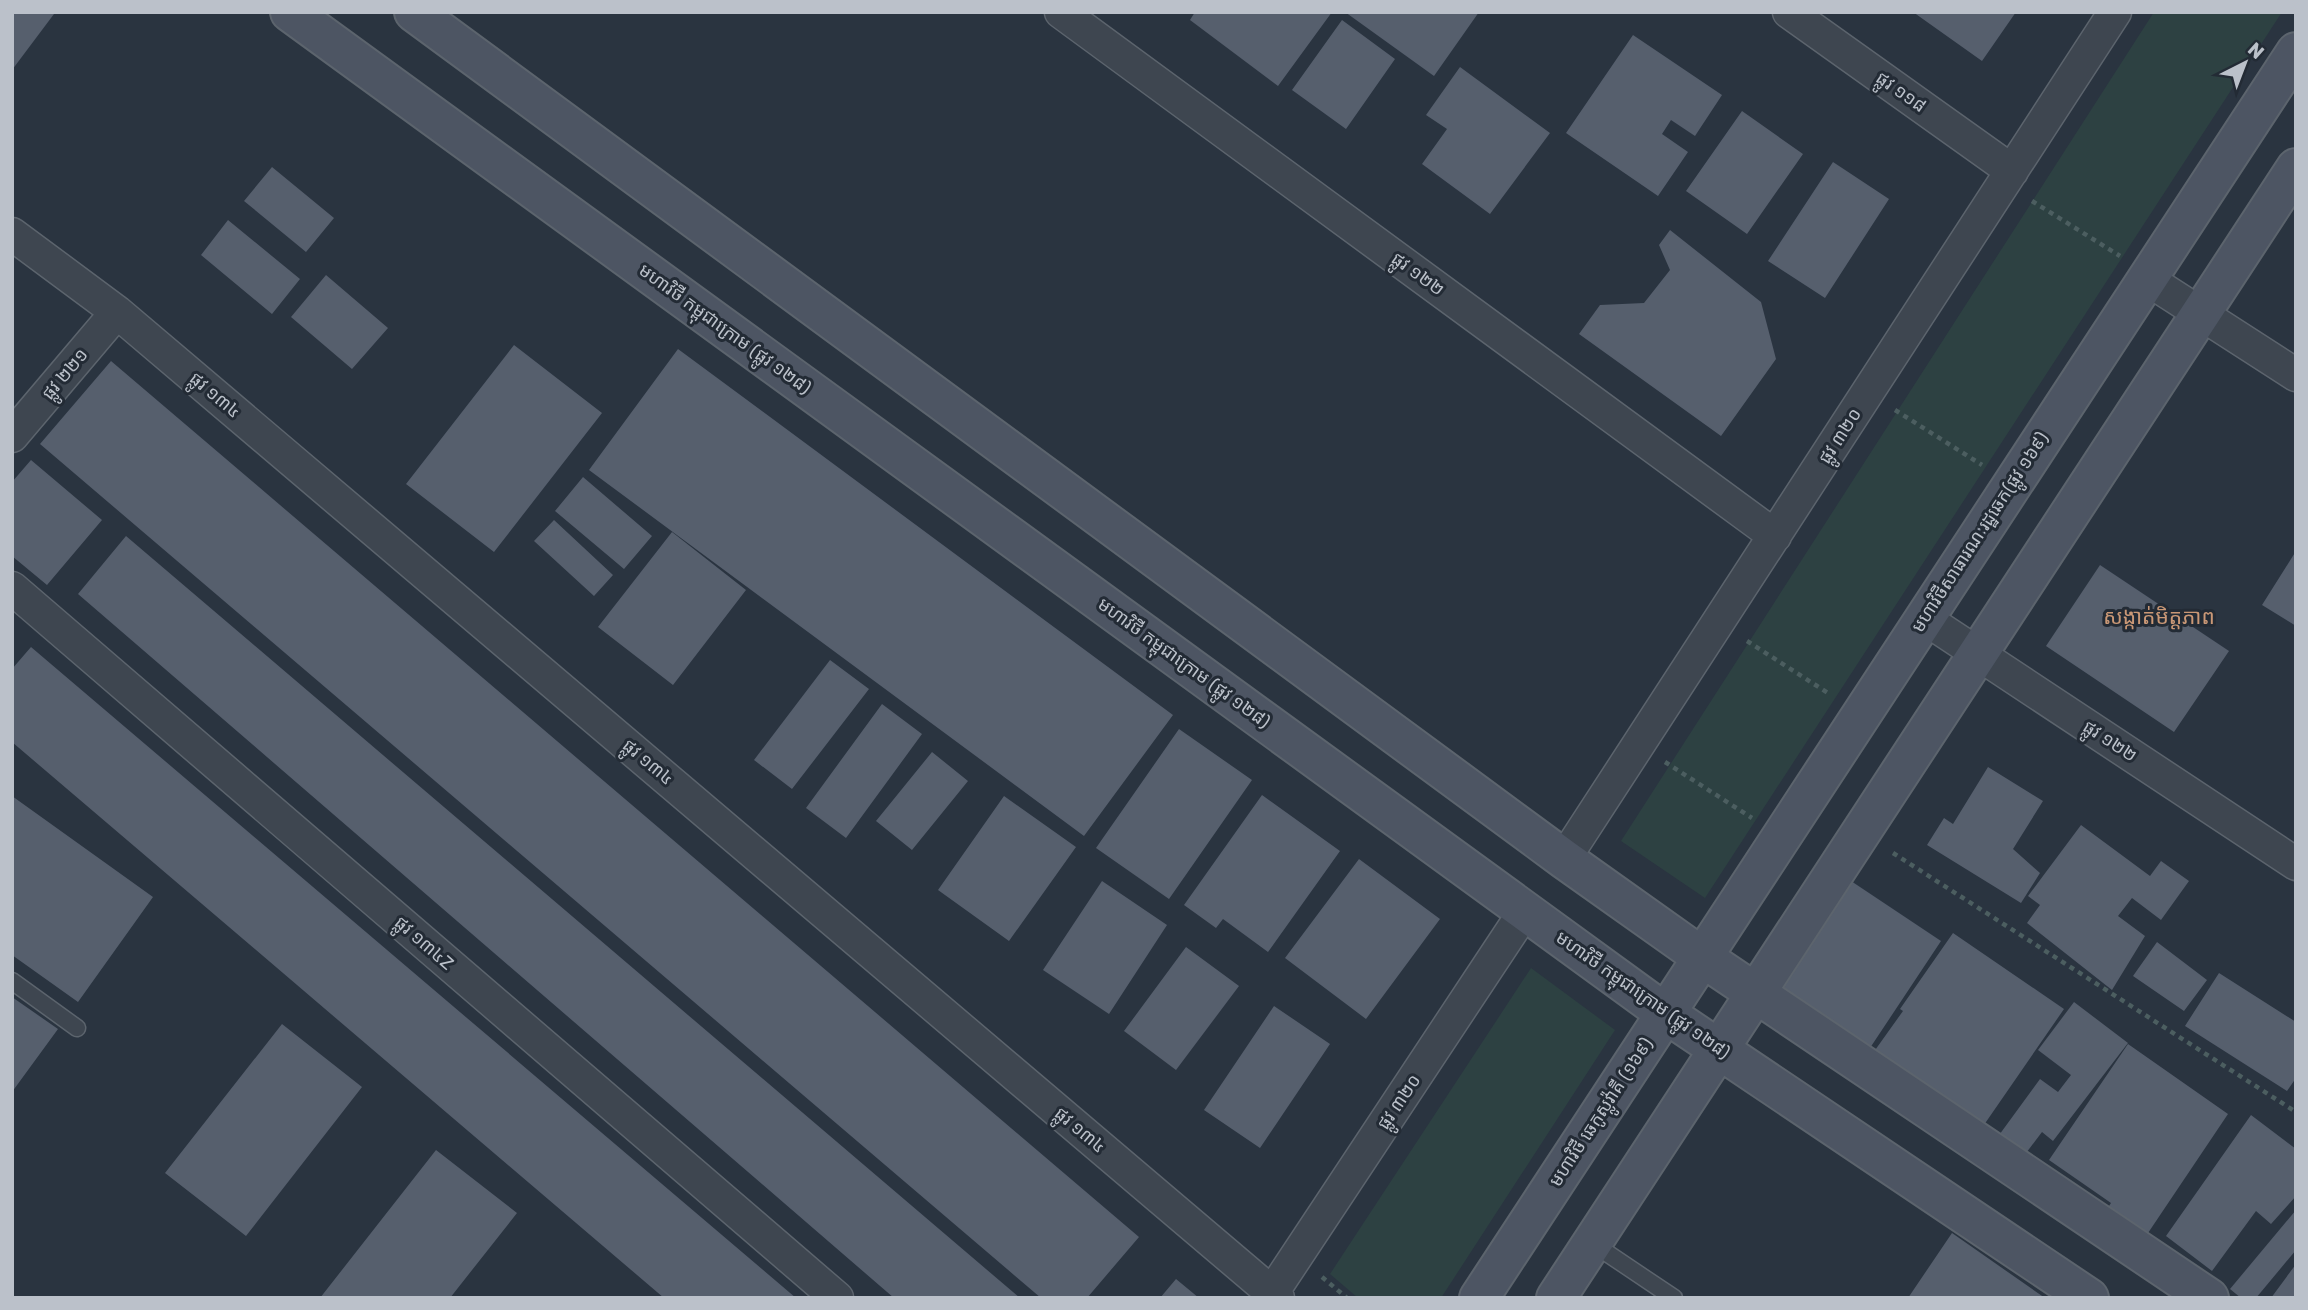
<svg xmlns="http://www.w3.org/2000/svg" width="2308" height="1310" font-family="Rubik,'Noto Sans Khmer',sans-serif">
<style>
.green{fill:#2d4142}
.building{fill:#565f6d}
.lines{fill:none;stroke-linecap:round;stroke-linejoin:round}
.lane-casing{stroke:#5c646d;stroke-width:19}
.street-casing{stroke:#5c646d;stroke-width:35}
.secondary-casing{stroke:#5c646d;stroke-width:42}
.path{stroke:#4c5e60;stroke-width:4.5;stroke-dasharray:5 5;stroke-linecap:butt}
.lane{stroke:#3e4650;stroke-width:16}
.street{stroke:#3e4650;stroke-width:32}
.secondary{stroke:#4d5563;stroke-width:38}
.labels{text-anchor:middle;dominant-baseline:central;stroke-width:6;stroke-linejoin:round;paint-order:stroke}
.street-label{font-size:18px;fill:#bbc1ca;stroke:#232b35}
.quarter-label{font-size:21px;fill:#ca9876;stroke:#232b35}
</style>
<rect width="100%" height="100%" fill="#2a3440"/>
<path class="green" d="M2154,12H2282L1705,898L1621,841Z
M1531,968L1615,1030L1441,1298H1358L1330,1274Z"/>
<path class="building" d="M12,12L54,14L12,70Z
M1195,12H1332L1278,86L1190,20Z
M1345,12H1479L1434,76Z
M1913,12H2016L1982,61Z
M1342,20L1395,59L1346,129L1292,90Z
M1633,35L1722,95L1695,136L1671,120L1662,134L1688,152L1658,196L1566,133Z
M1460,67L1550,133L1490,214L1422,164L1447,129L1426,115Z
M1742,111L1803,154L1747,234L1686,191Z
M1833,162L1889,199L1825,298L1768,261Z
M272,167L334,218L306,252L244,201Z
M228,220L300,279L272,314L201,255Z
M1670,230L1761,302L1776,359L1721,436L1579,334L1600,305L1644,303L1670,270L1659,245Z
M326,275L388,328L352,369L291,317Z
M514,345L602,413L494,552L406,484Z
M678,349L1173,715L1084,836L589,470Z
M111,361L1139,1237L1087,1298H1041L40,444Z
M31,460L102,520L47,585L12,556V482Z
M583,477L652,536L624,569L555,511Z
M554,520L613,575L594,596L534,541Z
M672,532L746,590L673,685L598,627Z
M126,536L1020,1298H894L78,594Z
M2296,551V626L2262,605Z
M2100,565L2229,651L2174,732L2046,646Z
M31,647L796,1298H664L12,742V669Z
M830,660L869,689L792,789L754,760Z
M882,704L922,734L846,838L806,808Z
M1179,729L1252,780L1169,899L1096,848Z
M932,752L968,781L912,850L876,821Z
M1988,767L2043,801L2013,849L2040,873L2021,903L1927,845L1944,818L1953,824Z
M1262,795L1340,851L1268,952L1223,919L1216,928L1184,905Z
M12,796L153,897L78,1002L12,955Z
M1004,796L1076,847L1009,941L938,890Z
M2081,825L2150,876L2161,861L2189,881L2161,920L2132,898L2118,916L2145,936L2112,990L2027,923L2040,905L2028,896Z
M1359,859L1440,919L1366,1019L1285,958Z
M1102,881L1167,925L1109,1014L1043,970Z
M1851,881L1941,941L1866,1054L1777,992Z
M1953,933L2064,1009L1977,1135L1868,1060L1903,1011L1900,1009Z
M2157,942L2207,980L2184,1011L2133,976Z
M1186,947L1239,986L1176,1070L1124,1031Z
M2219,973L2296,1022V1078L2287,1091L2185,1026Z
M12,997L58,1029L12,1092Z
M2074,1002L2128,1043L2053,1141L2042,1132L2020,1161L1994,1142L2040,1079L2058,1092L2071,1075L2038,1050Z
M1274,1006L1330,1044L1260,1148L1204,1110Z
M282,1024L362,1087L246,1236L165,1173Z
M2128,1044L2228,1114L2146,1236L2107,1209L2111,1203L2049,1160Z
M2251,1115L2296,1149V1196L2271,1224L2256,1211L2212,1271L2166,1236Z
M436,1150L517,1213L450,1298H320Z
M2296,1210V1250L2256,1298H2241L2230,1289Z
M1952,1233L2045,1298H1908Z
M2296,1264V1298H2271Z
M1176,1279L1199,1298H1160Z"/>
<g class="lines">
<defs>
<path id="lane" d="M12,981L77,1028
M1592,1243L1674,1298"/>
<path id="street" d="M1061,12L1775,536
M1789,12L2012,171
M12,234L117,312L1278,1298
M2147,279L2296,375
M12,436L117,312
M12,588L837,1298
M1924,618L2296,864
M1564,859L2115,12
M1272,1293L1525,911"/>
<path id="secondary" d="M290,12L1665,1013L2089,1298
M414,12L1564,859L1702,957L2209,1298
M1479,1298L2296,52
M1556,1298C1804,922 2050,545 2296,168"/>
</defs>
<use href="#lane" class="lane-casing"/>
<use href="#street" class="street-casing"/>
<use href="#secondary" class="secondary-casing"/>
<path class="path" d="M2032,201L2120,256
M1895,410L1982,465
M1747,641L1831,695
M1665,762L1752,818
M1893,853L2296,1112
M1322,1277L1347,1298"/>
<use href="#lane" class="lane"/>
<use href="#street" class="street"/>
<use href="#secondary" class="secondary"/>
</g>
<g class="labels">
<g class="street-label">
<text transform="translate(1901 92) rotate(35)">ផ្លូវ ១១៨</text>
<text transform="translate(1418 274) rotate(36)">ផ្លូវ ១២២</text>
<text transform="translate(725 329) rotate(36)">មហាវិថី កម្ពុជាក្រោម (ផ្លូវ ១២៨)</text>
<text transform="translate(65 374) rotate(-50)">ផ្លូវ ២២១</text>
<text transform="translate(215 395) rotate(40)">ផ្លូវ ១៣៤</text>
<text transform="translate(1840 436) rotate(-57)">ផ្លូវ ៣២០</text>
<text transform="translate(1980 532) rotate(-57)">មហាវិថីសាធារណៈរដ្ឋឆេក(ផ្លូវ ១៦៩)</text>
<text transform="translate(1184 663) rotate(36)">មហាវិថី កម្ពុជាក្រោម (ផ្លូវ ១២៨)</text>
<text transform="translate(2110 741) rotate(33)">ផ្លូវ ១២២</text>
<text transform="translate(648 762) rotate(40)">ផ្លូវ ១៣៤</text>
<text transform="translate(424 943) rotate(41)">ផ្លូវ ១៣៤Z</text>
<text transform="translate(1643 995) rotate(35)">មហាវិថី កម្ពុជាក្រោម (ផ្លូវ ១២៨)</text>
<text transform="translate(1399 1102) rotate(-56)">ផ្លូវ ៣២០</text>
<text transform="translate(1601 1112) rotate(-57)">មហាវិថី ឆេកូស្លូវ៉ាគី (១៦៩)</text>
<text transform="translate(1080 1130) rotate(40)">ផ្លូវ ១៣៤</text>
</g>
<g class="quarter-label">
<text x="2159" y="616">សង្កាត់មិត្តភាព</text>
</g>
</g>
<rect width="2308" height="1310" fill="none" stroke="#bbc1ca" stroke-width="28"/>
<g transform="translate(2245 63) rotate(42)" stroke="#232b35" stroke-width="5" paint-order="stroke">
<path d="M0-5L12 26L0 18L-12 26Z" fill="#bbc1ca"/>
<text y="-10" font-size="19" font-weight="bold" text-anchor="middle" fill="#bbc1ca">N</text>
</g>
</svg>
